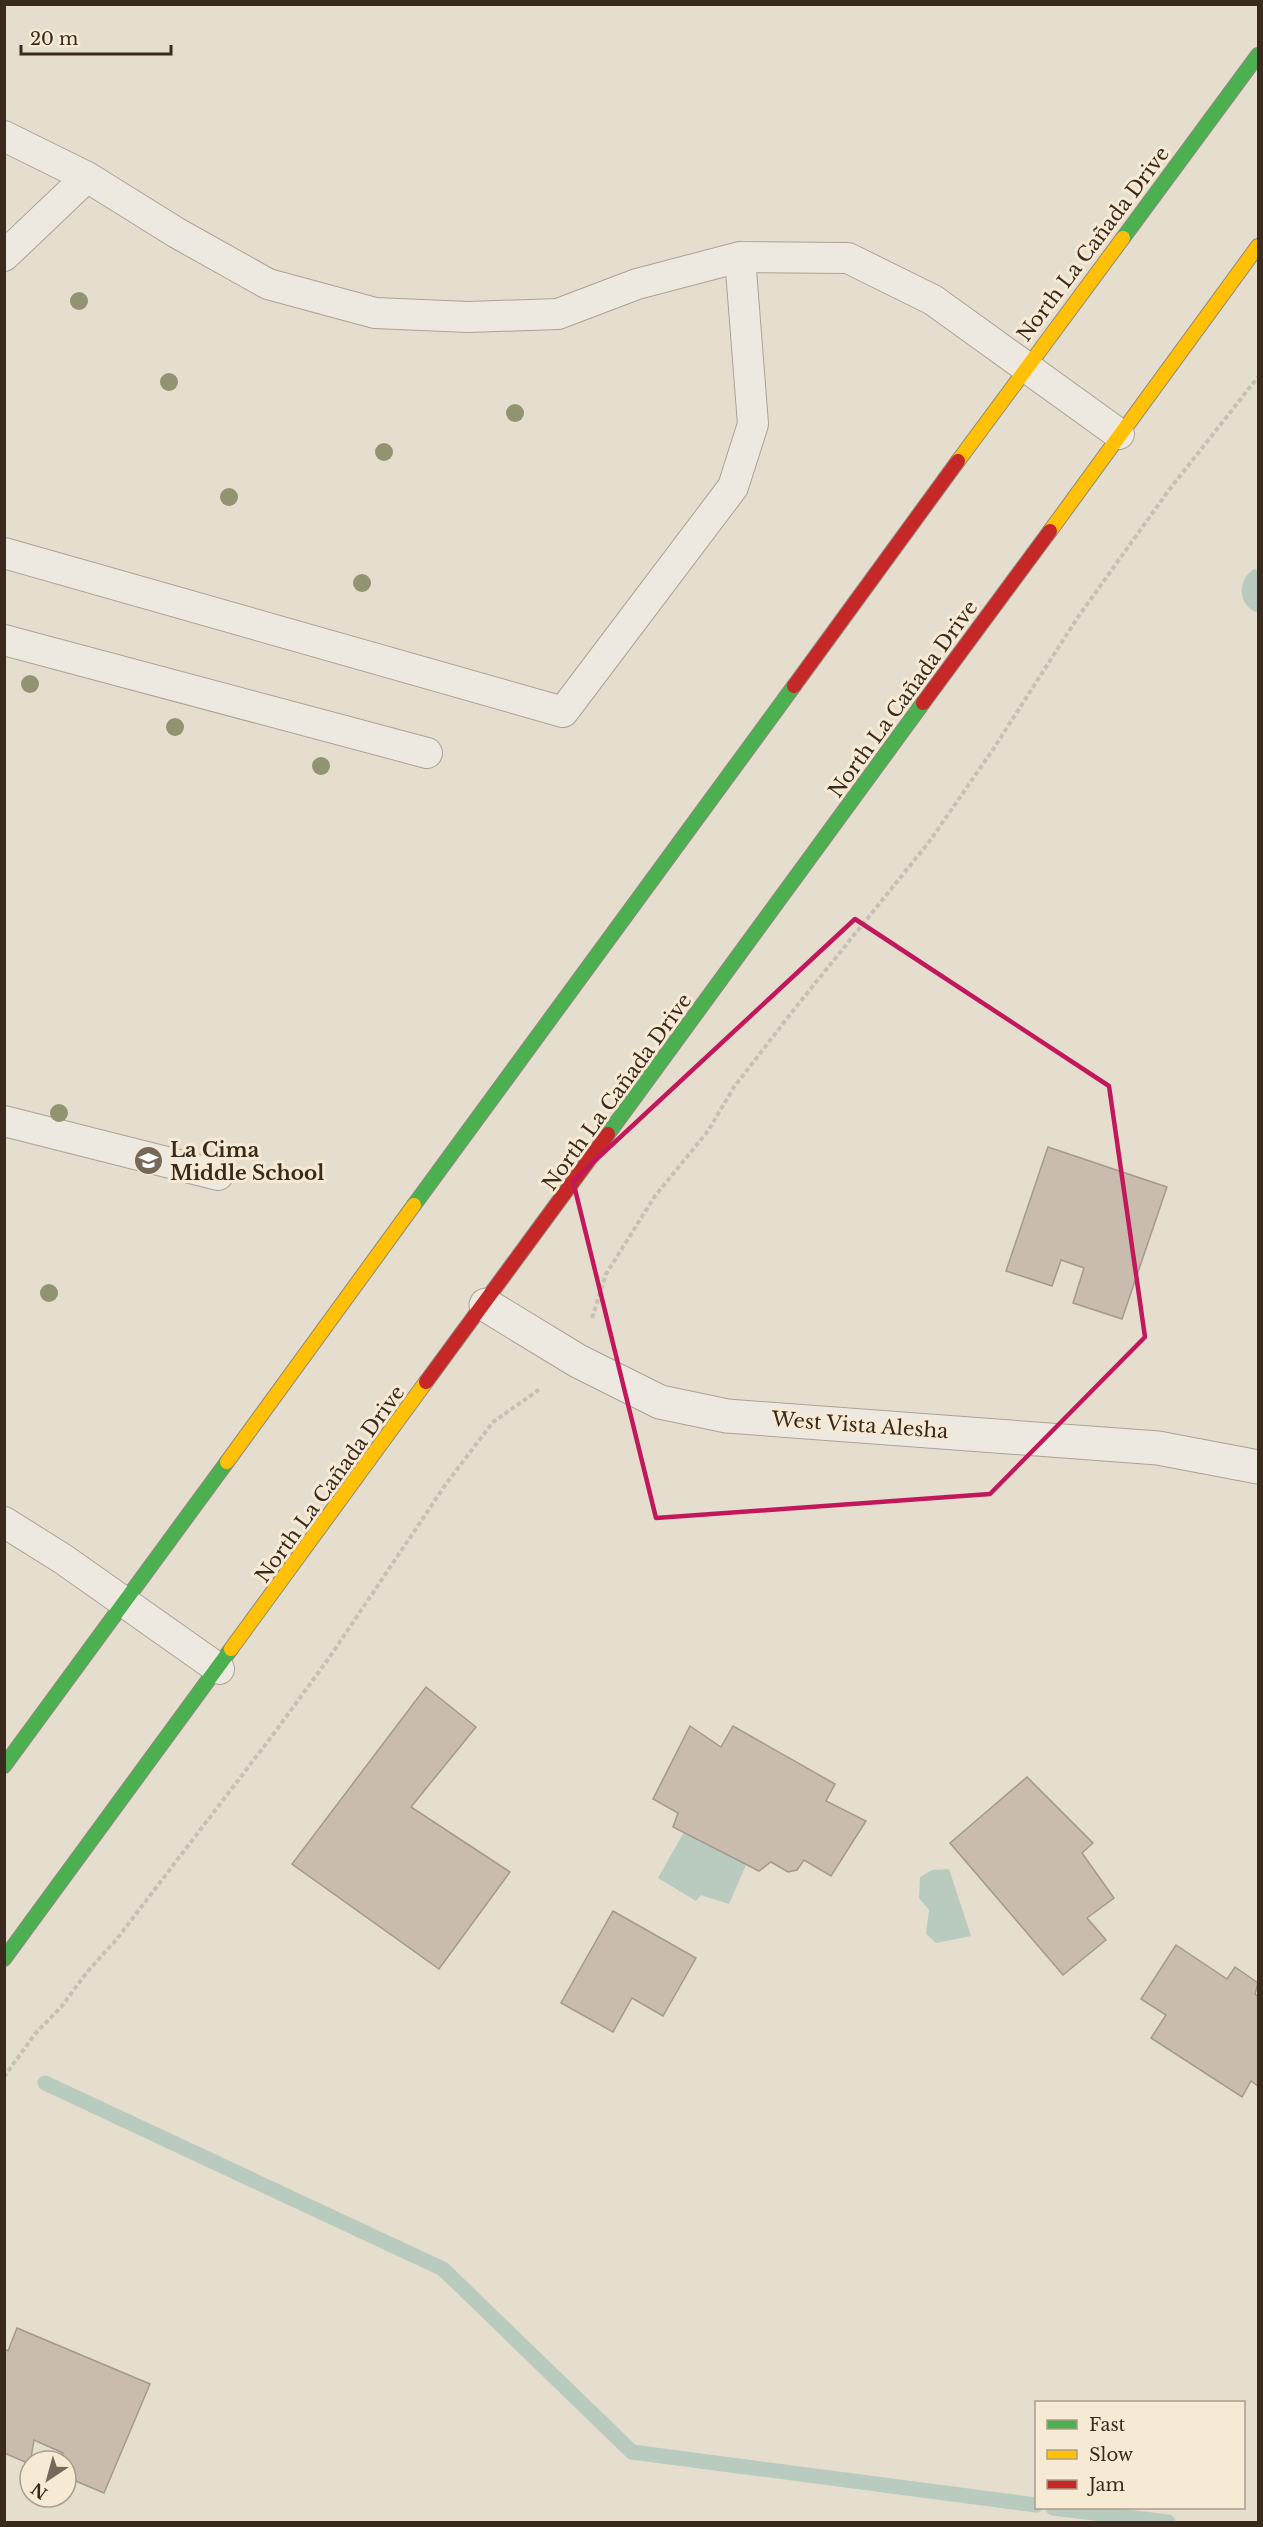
<svg xmlns="http://www.w3.org/2000/svg" width="1263" height="2527" font-family="'Libre Baskerville',serif">
<style>
.water{fill:#b9cabf}
.lines{fill:none;stroke-linecap:round;stroke-linejoin:round}
.stream{stroke:#b9cabf;stroke-width:15}
.building{fill:#cabbaf;stroke:#a6988d;stroke-width:1.5}
.lane-casing{stroke:#aba297;stroke-width:32}
.street-casing{stroke:#aba297;stroke-width:35}
.fast-casing{stroke:#90887e;stroke-width:16}
.slow-casing{stroke:#90887e;stroke-width:16}
.jam-casing{stroke:#90887e;stroke-width:16}
.path{stroke:#c6c0b7;stroke-width:4;stroke-dasharray:4.5 3;stroke-linecap:butt}
.lane{stroke:#eee9e0;stroke-width:30}
.street{stroke:#eee9e0;stroke-width:33}
.fast{stroke:#4caf50;stroke-width:14}
.slow{stroke:#ffc107;stroke-width:14}
.jam{stroke:#c62828;stroke-width:14}
.tree{fill:#929370}
.marked{fill:none;stroke:#c2185b;stroke-width:4.5;stroke-linejoin:round}
.labels{text-anchor:middle;dominant-baseline:central;stroke-width:6;stroke-linejoin:round;paint-order:stroke}
.street-label{font-size:20px;fill:#3a2a1e;stroke:#f7ead4}
.poi-label{font-size:20px;font-weight:bold;fill:#3a2a1e;stroke:#f7ead4;text-anchor:start}
</style>
<rect width="100%" height="100%" fill="#e5ddce"/>
<path class="water" d="M1254,569L1258,571V613C1238,606 1236,581 1254,569Z
M684,1832L746,1865L729,1904L701,1895L696,1901L658,1878Z
M949,1869L971,1936L936,1943L926,1934L929,1910L919,1898L920,1877L932,1870Z"/>
<g class="lines">
<path class="stream" d="M45,2083L443,2269L632,2452L1036,2505
M1053,2508L1168,2522"/>
</g>
<path class="building" d="M1048,1147L1167,1187L1122,1319L1073,1303L1084,1268L1061,1260L1052,1286L1006,1271Z
M426,1687L476,1727L411,1807L510,1872L439,1969L292,1864Z
M690,1726L721,1747L733,1726L835,1784L826,1801L866,1821L831,1876L804,1860L797,1870L788,1872L771,1862L759,1871L673,1827L678,1813L653,1799Z
M1027,1777L1093,1843L1082,1853L1114,1898L1087,1918L1106,1940L1063,1975L950,1843Z
M613,1911L696,1958L663,2016L632,1998L613,2032L561,2003Z
M1176,1945L1227,1979L1235,1967L1258,1983L1255,1994L1258,1997V2086L1251,2081L1242,2097L1151,2038L1166,2015L1141,1999Z
M17,2328L150,2384L104,2493L66,2477V2461H60L63,2453L34,2440L30,2464L4,2453V2349L8,2351Z"/>
<g class="lines">
<defs>
<path id="lane" d="M4,136L87,177L177,233L268,284L375,313L468,317L558,314L637,284L740,257L848,258L933,300L1119,434
M4,256L87,177
M4,553L563,712L733,487L753,424L740,257
M4,640L427,753
M4,1121L218,1175
M4,1522L63,1559L219,1669"/>
<path id="street" d="M486,1305L578,1361L660,1402L727,1416L1158,1448L1258,1467"/>
<path id="fast" d="M1123,238L1258,55
M608,1134L923,703
M414,1205L794,686
M4,1766L227,1462
M4,1959L231,1649"/>
<path id="slow" d="M958,461L1123,238
M1050,531L1258,246
M227,1462L414,1205
M231,1649L426,1382"/>
<path id="jam" d="M794,686L958,461
M923,703L1050,531
M426,1382L608,1134"/>
</defs>
<use href="#lane" class="lane-casing"/>
<use href="#street" class="street-casing"/>
<use href="#fast" class="fast-casing"/>
<use href="#slow" class="slow-casing"/>
<use href="#jam" class="jam-casing"/>
<path class="path" d="M592,1318L606,1274L655,1196L708,1131L734,1087L792,1012L929,842L994,748L1078,617L1169,490L1258,377
M4,2077L35,2034L62,2006L87,1972L116,1940L272,1736L329,1658L446,1484L493,1422L540,1389"/>
<use href="#lane" class="lane"/>
<use href="#street" class="street"/>
<use href="#fast" class="fast"/>
<use href="#slow" class="slow"/>
<use href="#jam" class="jam"/>
</g>
<g class="tree">
<circle cx="79" cy="301" r="9"/>
<circle cx="169" cy="382" r="9"/>
<circle cx="515" cy="413" r="9"/>
<circle cx="384" cy="452" r="9"/>
<circle cx="229" cy="497" r="9"/>
<circle cx="362" cy="583" r="9"/>
<circle cx="30" cy="684" r="9"/>
<circle cx="175" cy="727" r="9"/>
<circle cx="321" cy="766" r="9"/>
<circle cx="59" cy="1113" r="9"/>
<circle cx="49" cy="1293" r="9"/>
</g>
<path class="marked" d="M855,919L1109,1086L1145,1337L990,1494L656,1518L573,1181Z"/>
<defs>
<symbol id="school-disc" viewBox="-11 -11 22 22"><circle r="9.5" fill="#76695c" stroke="#f7ead4"/><path d="M0-5L7-2L0 1L-7-2ZM-4 1L0 2.5L4 1V4Q0 6-4 4Z" fill="#fff"/></symbol>
</defs>
<g fill-rule="evenodd">
<use href="#school-disc" x="132" y="1144" width="33" height="33"/>
</g>
<g class="labels">
<g class="street-label">
<text transform="translate(1093 244) rotate(-53)">North La Cañada Drive</text>
<text transform="translate(903 699) rotate(-54)">North La Cañada Drive</text>
<text transform="translate(617 1092) rotate(-54)">North La Cañada Drive</text>
<text transform="translate(860 1425) rotate(4)">West Vista Alesha</text>
<text transform="translate(330 1484) rotate(-54)">North La Cañada Drive</text>
</g>
<g class="poi-label">
<text x="170" y="1150">La Cima<tspan x="170" dy="23">Middle School</tspan></text>
</g>
</g>
<rect width="1263" height="2527" fill="none" stroke="#3a2a1e" stroke-width="12"/>
<rect x="1035" y="2401" width="210" height="108" fill="#f7ead4" stroke="#ab9d8b" stroke-width="1.5"/>
<rect x="1047" y="2420" width="30" height="9" fill="#4caf50" stroke="#ab9d8b" stroke-width="1.5"/>
<text x="1089" y="2431" font-size="18" fill="#3a2a1e">Fast</text>
<rect x="1047" y="2450" width="30" height="9" fill="#ffc107" stroke="#ab9d8b" stroke-width="1.5"/>
<text x="1089" y="2461" font-size="18" fill="#3a2a1e">Slow</text>
<rect x="1047" y="2480" width="30" height="9" fill="#c62828" stroke="#ab9d8b" stroke-width="1.5"/>
<text x="1089" y="2491" font-size="18" fill="#3a2a1e">Jam</text>
<g transform="translate(48 2479) rotate(216)"><circle r="28" fill="#f7ead4" stroke="#ab9d8b" stroke-width="1.5"/>
<path d="M0-4.5L10 22L0 15L-10 22Z" fill="#76695c"/>
<text y="-9" font-size="16" font-weight="bold" text-anchor="middle" fill="#3a2a1e">N</text>
</g>
<path d="M21 45v9h150v-9" fill="none" stroke="#3a2a1e" stroke-width="3"/>
<text x="30" y="45" font-size="18" fill="#3a2a1e" stroke="#f7ead4" stroke-width="4.5" paint-order="stroke">20 m</text>
</svg>
